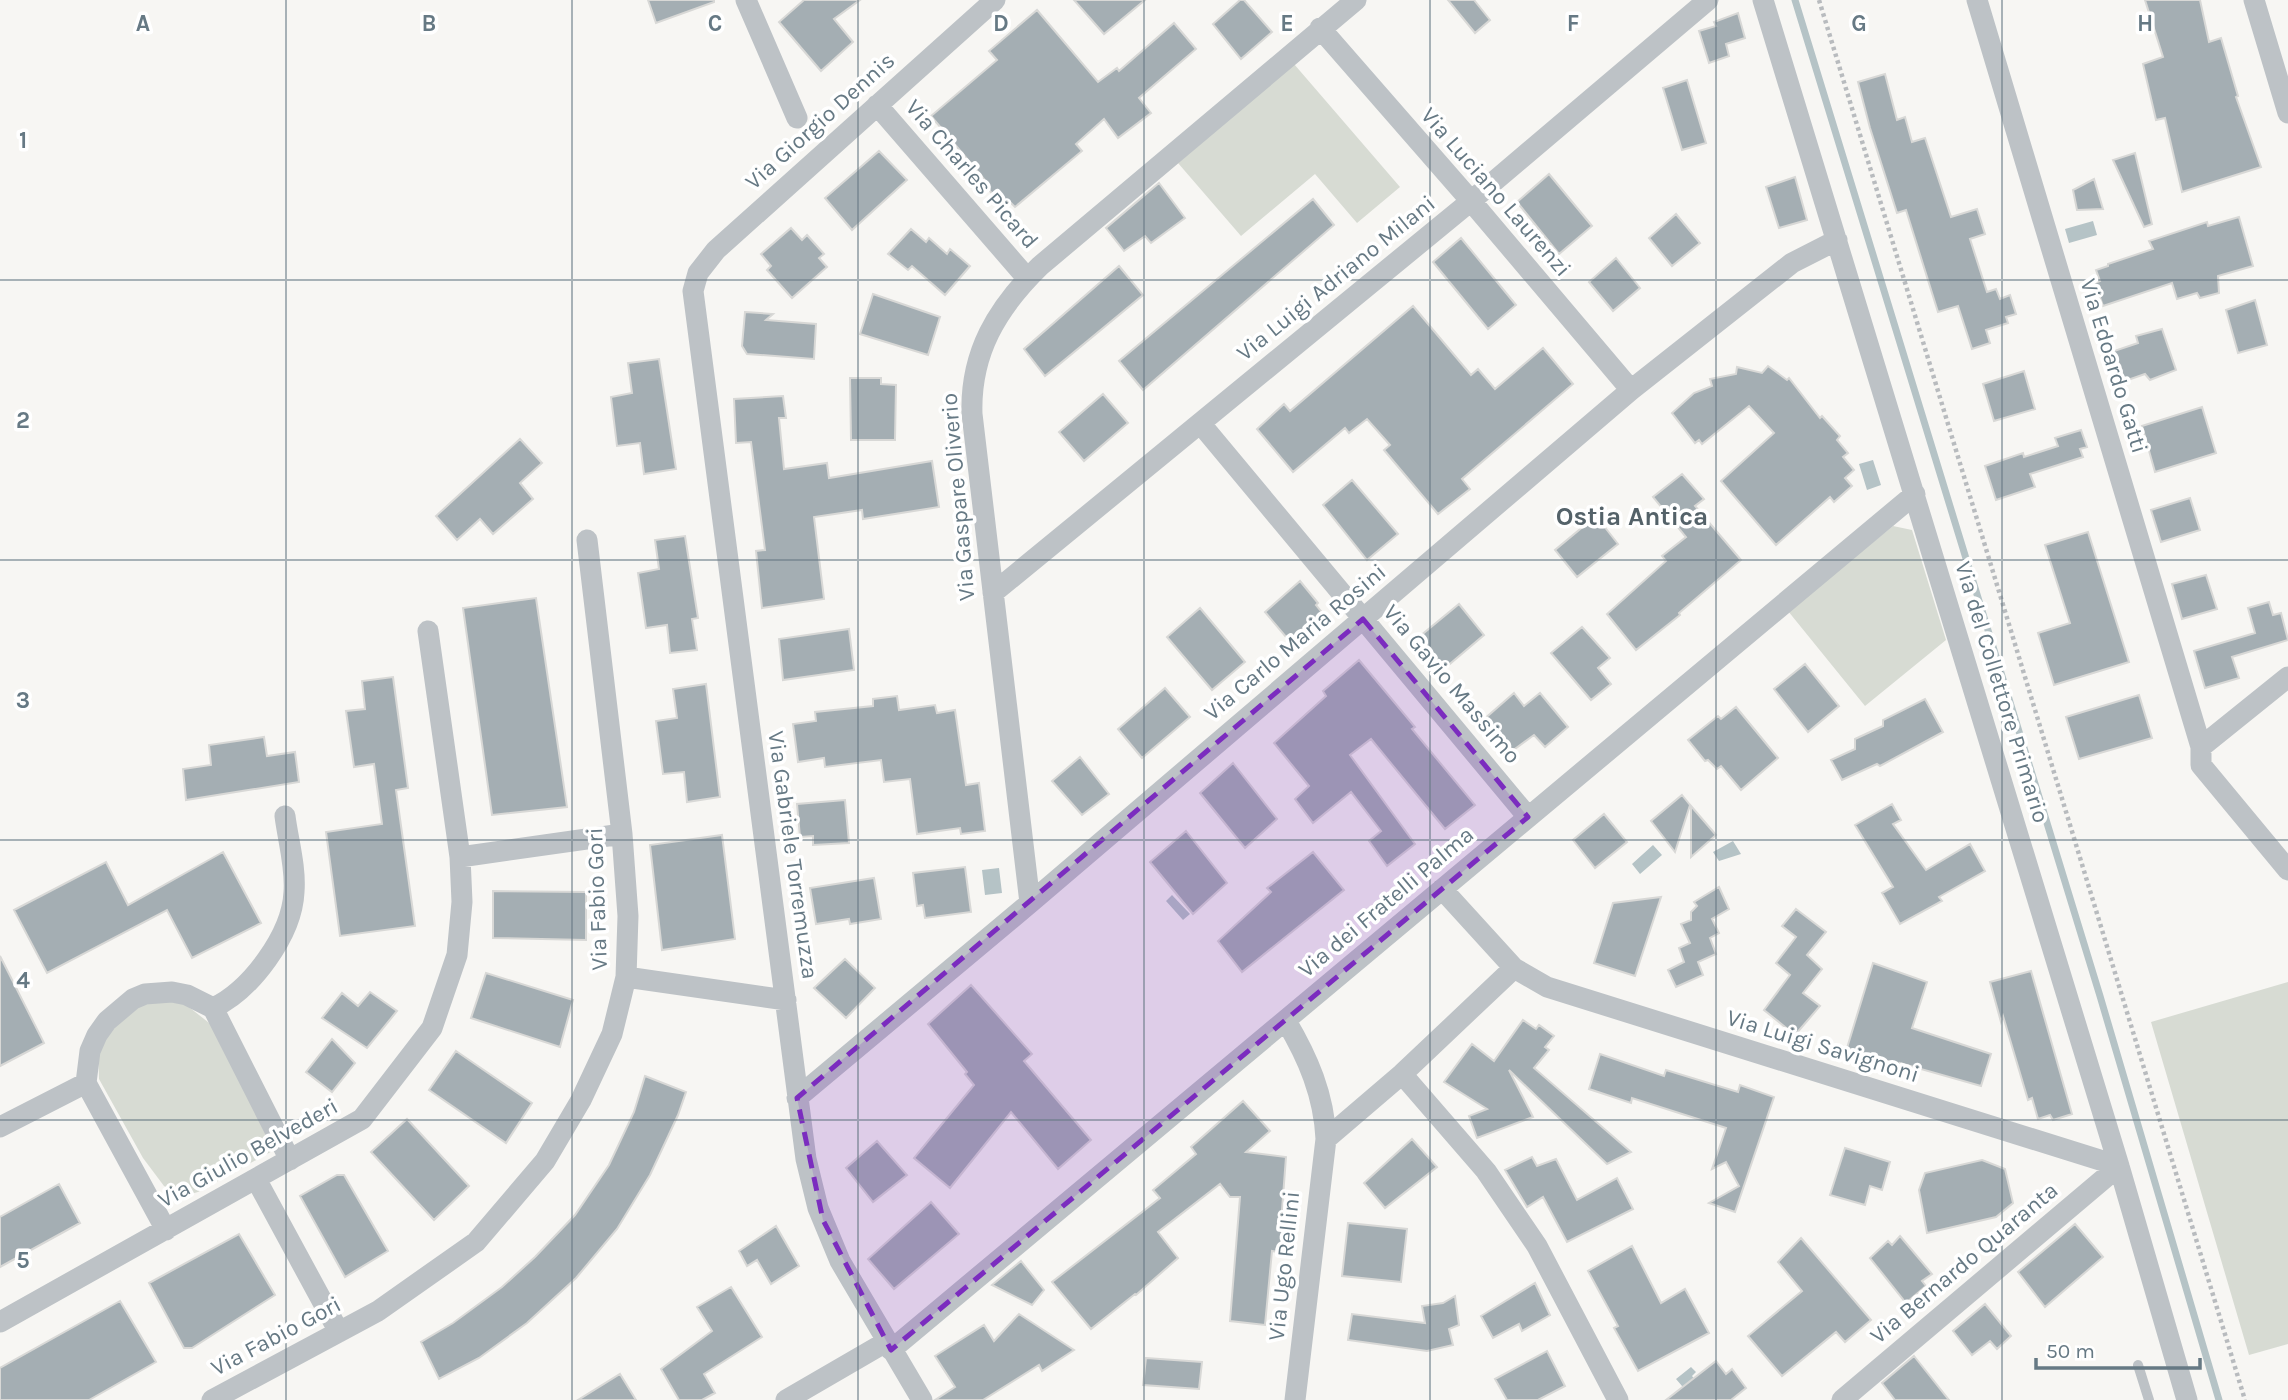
<svg xmlns="http://www.w3.org/2000/svg" width="2288" height="1400" font-family="Karla,sans-serif">
<style>
.green{fill:#d7dbd3}
.water{fill:#b5c3c6}
.lines{fill:none;stroke-linecap:round;stroke-linejoin:round}
.stream{stroke:#b5c3c6;stroke-width:7}
.building{fill:#a4aeb3;stroke:#d8d8d6;stroke-width:2}
.path{stroke:#b8bbbe;stroke-width:4.5;stroke-dasharray:3.5 3.5;stroke-linecap:butt}
.service{stroke:#bdc2c6;stroke-width:10}
.minor{stroke:#bdc2c6;stroke-width:21}
.marked{fill:#7b2cbf;fill-opacity:0.2;stroke:#7b2cbf;stroke-width:5;stroke-dasharray:14 9;stroke-linejoin:round}
.grid{fill:none;stroke:#667984;stroke-width:2;stroke-opacity:0.55}
.labels{text-anchor:middle;dominant-baseline:central;stroke-width:7;stroke-linejoin:round;paint-order:stroke}
.street-label{font-size:23px;fill:#667984;stroke:#fff}
.quarter-label{font-size:26px;font-weight:bold;fill:#546269;stroke:#fff}
.grid-label{font-size:23px;text-anchor:middle;font-weight:bold;fill:#667984;stroke:#fff;stroke-width:7;stroke-linejoin:round;paint-order:stroke}
</style>
<rect width="100%" height="100%" fill="#f7f6f3"/>
<path class="green" d="M1294,64L1400,187L1357,223L1315,174L1241,236L1178,163Z
M1893,526L1912,530L1946,640L1865,706L1788,611Z
M2288,982V1344L2249,1355L2151,1022Z
M166,1000L185,1004L213,1026L276,1149L198,1192L187,1195L176,1193L164,1186L143,1158L99,1079L98,1041L135,1004Z"/>
<path class="water" d="M2093,221L2097,235L2069,243L2065,229Z
M1873,460L1881,485L1867,490L1859,464Z
M1733,841L1741,854L1719,861L1713,852Z
M1653,845L1662,855L1640,874L1632,864Z
M999,868L1002,893L985,895L982,870Z
M1172,895L1190,914L1183,920L1166,901Z
M1691,1367L1696,1372L1692,1376L1705,1392L1694,1400L1676,1379Z"/>
<g class="lines">
<path class="stream" d="M1795,0L2100,996L2219,1400"/>
</g>
<path class="building" d="M648,0H714V2L656,23Z
M804,0H860L834,19L853,42L821,71L779,22Z
M1074,0H1145L1104,34Z
M1240,0H1244L1272,32L1241,59L1213,24Z
M1448,0H1474L1490,20L1475,33Z
M2145,0H2200L2209,42L2221,38L2238,96L2236,97L2261,167L2182,192L2165,118L2156,120L2143,64L2163,57Z
M1037,10L1098,82L1117,68L1119,71L1174,23L1196,49L1139,98L1151,113L1118,138L1104,119L1076,144L1082,151L1015,207L1009,201L1003,206L981,181L984,179L931,116L997,60L989,51Z
M1738,13L1745,38L1726,44L1729,56L1709,63L1699,31L1716,26L1714,22Z
M1885,74L1897,120L1905,117L1912,142L1925,138L1951,217L1977,209L1985,234L1970,239L1987,292L1996,289L2000,299L2010,295L2016,314L2006,317L2008,323L1986,330L1990,343L1972,349L1958,306L1938,312L1906,210L1897,213L1870,128L1858,82Z
M1687,80L1706,143L1682,150L1663,88Z
M879,151L907,180L852,230L825,198Z
M2135,153L2152,224L2144,227L2113,160Z
M1549,174L1592,226L1559,254L1517,202Z
M1795,177L1807,220L1779,228L1766,187Z
M2094,179L2103,209L2077,210L2073,190Z
M1159,183L1185,218L1151,243L1145,236L1124,251L1106,228Z
M1313,199L1334,225L1143,390L1119,361Z
M1676,214L1700,243L1672,266L1649,238Z
M2239,217L2253,266L2218,276L2219,293L2200,298L2197,293L2177,299L2172,283L2103,306L2095,283L2100,281L2096,270L2108,266V264L2153,249L2149,241L2207,222L2208,226Z
M791,228L802,240L807,235L824,254L819,258L827,267L792,298L767,270L771,266L761,254Z
M911,229L926,242L929,238L947,254L950,249L970,266L945,295L912,266L908,270L888,254Z
M1461,238L1516,305L1488,329L1433,262Z
M1616,258L1640,288L1613,311L1589,282Z
M1119,266L1143,295L1045,376L1024,349Z
M873,294L940,317L928,355L860,334Z
M2255,300L2267,345L2238,353L2226,310Z
M1413,306L1471,375L1478,369L1495,389L1543,348L1573,384L1462,479L1470,489L1438,514L1384,450L1390,445L1367,419L1349,433L1345,428L1293,472L1257,429L1284,404L1290,411Z
M745,312L773,314L766,320L816,324L814,359L747,354L742,346Z
M2162,329L2176,370L2150,380L2145,374L2125,381L2114,351L2138,343L2136,336Z
M659,359L676,469L644,474L640,443L617,446L611,397L632,393L628,363Z
M1768,366L1787,380L1789,378L1820,418L1822,416L1840,436L1837,440L1848,453L1843,457L1854,470L1845,478L1852,486L1834,502L1830,497L1776,545L1721,481L1774,433L1749,406L1702,444L1699,440L1695,443L1672,413L1694,393L1712,386L1710,379L1736,374L1737,367L1762,373Z
M2024,371L2035,409L1994,421L1983,384Z
M850,378H881V384L896,385L895,440H851Z
M1103,394L1128,423L1084,461L1059,432Z
M783,396L786,418H779L784,469L827,463L829,478L932,461L939,507L863,519L862,510L814,517L824,599L762,608L756,551L765,550L751,442L736,443L734,399Z
M2202,407L2216,453L2155,472L2142,426Z
M2081,430L2087,447L2080,449L2083,457L2030,474L2035,487L1996,500L1985,466L2023,453L2024,457L2058,446L2055,438Z
M520,439L542,463L520,483L533,499L493,534L480,519L457,540L436,516Z
M1682,474L1704,499L1695,506L1741,560L1679,613L1680,615L1636,650L1607,614L1666,561L1662,556L1686,537L1653,497Z
M1352,480L1398,534L1367,560L1323,505Z
M2190,498L2200,530L2161,542L2151,510Z
M1596,516L1618,544L1577,577L1555,550Z
M2088,532L2129,662L2054,685L2038,633L2070,623L2045,545Z
M685,536L698,618L692,619L697,650L670,653L667,625L646,628L638,573L659,569L655,540Z
M2206,575L2217,609L2182,619L2172,584Z
M1300,581L1318,603L1316,605L1324,615L1292,644L1265,612Z
M536,598L567,807L492,815L463,608Z
M2269,602L2273,615L2281,613L2288,640L2232,657L2239,678L2205,688L2194,651L2255,633L2248,608Z
M1459,604L1484,635L1445,668L1419,637Z
M1200,608L1245,662L1212,690L1167,637Z
M1582,627L1610,658L1598,668L1611,684L1591,700L1551,653Z
M849,629L854,670L783,680L779,639Z
M1359,660L1415,727L1412,729L1475,805L1445,829L1371,739L1350,755L1415,844L1387,866L1369,841L1381,831L1351,792L1313,823L1295,799L1309,786L1274,743L1326,696L1323,691Z
M1805,664L1839,706L1808,732L1774,689Z
M393,677L408,788L396,790L415,926L340,936L326,832L382,824L374,764L354,767L346,711L365,709L362,681Z
M706,684L720,797L687,802L684,772L663,774L656,721L677,718L673,689Z
M1165,688L1190,717L1142,758L1118,729Z
M1514,693L1524,706L1540,693L1568,727L1545,747L1534,735L1508,754L1482,721Z
M2139,695L2152,738L2079,759L2066,717Z
M897,696L899,710L935,705L937,713L955,710L966,785L979,783L985,831L961,834L960,828L917,834L910,779L884,782L881,760L825,767L824,758L798,762L793,724L816,721L815,712L873,706V699Z
M1925,699L1943,732L1880,766L1877,764L1842,780L1831,760L1855,749V739L1883,726V720Z
M1736,707L1778,758L1741,790L1721,766L1717,769L1708,760L1705,761L1688,740L1718,716L1721,719Z
M264,737L267,756L295,752L299,782L186,800L183,769L211,765L209,745Z
M1080,757L1109,794L1082,815L1052,781Z
M1233,763L1277,819L1245,848L1200,793Z
M1682,795L1690,805L1675,852L1651,821Z
M845,800L849,843L813,845V836L800,837L797,804Z
M1892,804L1901,820L1893,824L1926,870L1970,844L1985,871L1939,897L1942,901L1900,924L1882,893L1893,887L1855,825Z
M1691,806L1716,835L1691,857Z
M1604,814L1627,842L1595,868L1573,840Z
M1186,831L1227,883L1193,914L1150,862Z
M722,835L735,939L662,950L650,845Z
M223,852L261,923L192,958L167,910L47,973L14,910L106,862L128,905Z
M1313,852L1344,890L1242,972L1218,941L1271,892L1267,888Z
M965,867L971,912L925,918L923,905L917,906L913,873Z
M874,878L881,919L850,924L849,919L816,924L810,888Z
M1719,887L1729,909L1712,919L1719,933L1710,938L1716,954L1698,962L1703,975L1676,987L1668,970L1684,962L1679,948L1690,943L1681,924L1691,920V912L1697,906L1694,902Z
M493,891L586,892V940L493,938Z
M1661,897L1635,976L1594,963L1613,903Z
M1796,909L1826,932L1807,955L1822,969L1803,993L1820,1006L1795,1035L1764,1010L1790,975L1776,963L1796,937L1782,926Z
M0,956L44,1043L0,1066Z
M845,959L875,988L846,1018L814,988Z
M1873,963L1927,982L1912,1028L1991,1054L1981,1086L1900,1063V1065L1847,1048Z
M2031,971L2072,1114L2053,1120L2050,1115L2038,1119L2032,1098L2028,1100L2003,1016L2001,1022L1990,982Z
M486,973L573,1000L560,1047L471,1018Z
M971,985L1032,1054L1024,1061L1091,1140L1058,1169L1011,1112L950,1188L914,1158L974,1085L965,1074L967,1072L928,1024Z
M370,992L397,1011L367,1048L322,1018L342,993L358,1006Z
M1523,1020L1536,1029L1539,1025L1554,1036L1545,1047L1549,1050L1534,1068L1631,1152L1607,1164L1509,1070L1533,1117L1477,1138L1469,1116L1487,1109L1444,1082L1472,1044L1494,1061Z
M332,1039L355,1063L332,1092L306,1072Z
M456,1051L532,1103L506,1143L429,1090Z
M1600,1054L1664,1076L1666,1070L1738,1092L1740,1085L1774,1097L1735,1212L1709,1203L1739,1186L1726,1162L1712,1169L1726,1128L1632,1098L1631,1103L1589,1089Z
M645,1076L686,1092L678,1115L650,1175L617,1229L576,1278L527,1323L479,1358L439,1379L421,1342L453,1323L502,1287L535,1257L575,1215L609,1165L634,1112Z
M1243,1101L1270,1131L1246,1152L1286,1157L1281,1223L1285,1224L1284,1253L1272,1251L1265,1325L1230,1321L1240,1197H1230L1220,1184L1158,1232L1178,1258L1136,1295L1135,1294L1091,1329L1052,1282L1160,1198L1153,1190L1196,1154L1191,1147Z
M407,1119L469,1186L434,1220L371,1152Z
M1412,1139L1437,1167L1385,1208L1364,1183Z
M877,1141L907,1175L873,1202L846,1168Z
M1845,1148L1890,1162L1882,1190L1870,1186L1865,1205L1830,1195Z
M1532,1157L1537,1166L1556,1159L1577,1200L1617,1178L1633,1209L1567,1242L1543,1197L1527,1207L1505,1170Z
M1982,1160L2005,1169L2013,1203L1996,1217L1927,1233L1919,1190L1925,1173Z
M337,1175H344L388,1251L345,1277L300,1196Z
M59,1184L80,1223L0,1267V1217Z
M931,1202L959,1234L894,1289L868,1259Z
M1348,1223L1407,1229L1401,1282L1342,1276Z
M2075,1224L2103,1257L2045,1307L2018,1272Z
M776,1226L799,1266L771,1284L757,1260L747,1266L739,1251Z
M239,1234L275,1295L192,1348H184L149,1283Z
M1900,1236L1932,1274L1922,1281L1926,1286L1906,1303L1870,1258L1888,1241L1892,1245Z
M1801,1238L1871,1320L1845,1342L1836,1332L1782,1376L1748,1336L1802,1291L1778,1262Z
M1632,1246L1661,1303L1685,1289L1709,1333L1638,1371L1614,1328L1618,1326L1588,1271Z
M1021,1261L1044,1290L1032,1305L992,1285Z
M1535,1283L1550,1315L1522,1331L1519,1324L1493,1338L1481,1316Z
M731,1287L762,1337L704,1374L715,1393L702,1400H679L661,1369L712,1331L697,1307Z
M1455,1296L1459,1325L1449,1329L1453,1345L1427,1351L1348,1340L1352,1314L1425,1323L1422,1306L1443,1303Z
M120,1301L156,1362L89,1400H0V1368Z
M1985,1304L2011,1336L1997,1349L1990,1341L1972,1355L1953,1331Z
M1019,1314L1074,1350L1042,1371L1039,1365L983,1400H935L955,1387L935,1356L984,1325L994,1341Z
M1547,1351L1565,1386L1538,1400H1507L1495,1379Z
M1914,1356L1949,1400H1895L1882,1383Z
M1146,1358L1202,1362L1199,1389L1143,1385Z
M1716,1361L1726,1374L1732,1369L1746,1388L1731,1400H1666Z
M620,1374L636,1400H578Z"/>
<g class="lines">
<path class="path" d="M1819,0L2245,1400"/>
<path class="service" d="M2138,1365L2149,1400"/>
<path class="minor" d="M746,0L797,118
M1763,0L2119,1166L2187,1400
M1977,0L2201,747V765L2288,870
M2254,0L2288,113
M1320,28L1471,201L1631,390
M877,105L1027,278
M1200,423L1528,817
M993,593L1471,201L1708,0
M2201,747L2288,677
M460,857L622,834
M1442,889L1514,968L1547,987L2119,1166
M1030,903L972,414C970,353 997,308 1040,266L1356,0
M626,977L786,1000
M213,1008C251,990 292,935 294,892C296,867 288,840 285,816
M1286,1021C1308,1058 1324,1095 1326,1139L1295,1400
M1402,1074L1486,1171L1537,1246L1618,1400
M797,1098L1030,903L1631,390L1792,263L1837,240
M0,1127L86,1083
M1326,1139L1402,1074L1514,968
M256,1179L339,1332
M166,1230L86,1083L90,1051L97,1035L107,1021L133,999L145,994L172,992L187,995L213,1008L290,1160
M0,1322L362,1119L432,1028L457,955L462,902L460,857L428,631
M891,1350L1915,494
M212,1400L378,1311L476,1242L545,1161L581,1100L612,1034L626,977L628,916L622,834L587,540
M786,1400L886,1342
M922,1400L840,1261L818,1208L806,1159L693,291L698,273L716,250L995,0
M1842,1400L2119,1166"/>
</g>
<path class="marked" d="M1363,619L1528,817L891,1350L823,1220L797,1098Z"/>
<path class="grid" d="M286,0V1400M572,0V1400M858,0V1400M1144,0V1400M1430,0V1400M1716,0V1400M2002,0V1400M0,280H2288M0,560H2288M0,840H2288M0,1120H2288"/>
<g class="labels">
<g class="street-label">
<text transform="translate(820 121) rotate(-42)">Via Giorgio Dennis</text>
<text transform="translate(972 174) rotate(49)">Via Charles Picard</text>
<text transform="translate(1496 192) rotate(49)">Via Luciano Laurenzi</text>
<text transform="translate(1336 278) rotate(-39)">Via Luigi Adriano Milani</text>
<text transform="translate(2114 366) rotate(73)">Via Edoardo Gatti</text>
<text transform="translate(958 497) rotate(-95)">Via Gaspare Oliverio</text>
<text transform="translate(1295 642) rotate(-40)">Via Carlo Maria Rosini</text>
<text transform="translate(1452 684) rotate(50)">Via Gavio Massimo</text>
<text transform="translate(2002 692) rotate(73)">Via del Collettore Primario</text>
<text transform="translate(793 855) rotate(82)">Via Gabriele Torremuzza</text>
<text transform="translate(597 899) rotate(-92)">Via Fabio Gori</text>
<text transform="translate(1386 902) rotate(-40)">Via dei Fratelli Palma</text>
<text transform="translate(1823 1046) rotate(17)">Via Luigi Savignoni</text>
<text transform="translate(248 1153) rotate(-29)">Via Giulio Belvederi</text>
<text transform="translate(1964 1263) rotate(-40)">Via Bernardo Quaranta</text>
<text transform="translate(1284 1266) rotate(-84)">Via Ugo Rellini</text>
<text transform="translate(276 1336) rotate(-28)">Via Fabio Gori</text>
</g>
<g class="quarter-label">
<text x="1632" y="516">Ostia Antica</text>
</g>
</g>
<g class="grid-label">
<text x="143" y="31">A</text>
<text x="429" y="31">B</text>
<text x="715" y="31">C</text>
<text x="1001" y="31">D</text>
<text x="1287" y="31">E</text>
<text x="1573" y="31">F</text>
<text x="1859" y="31">G</text>
<text x="2145" y="31">H</text>
<text x="23" y="148">1</text>
<text x="23" y="428">2</text>
<text x="23" y="708">3</text>
<text x="23" y="988">4</text>
<text x="23" y="1268">5</text>
</g>
<path d="M2036 1358v10h164v-10" fill="none" stroke="#667984" stroke-width="3.5"/>
<text x="2046" y="1358" font-size="21" fill="#667984" stroke="#ffffff" stroke-width="5" paint-order="stroke">50 m</text>
</svg>
